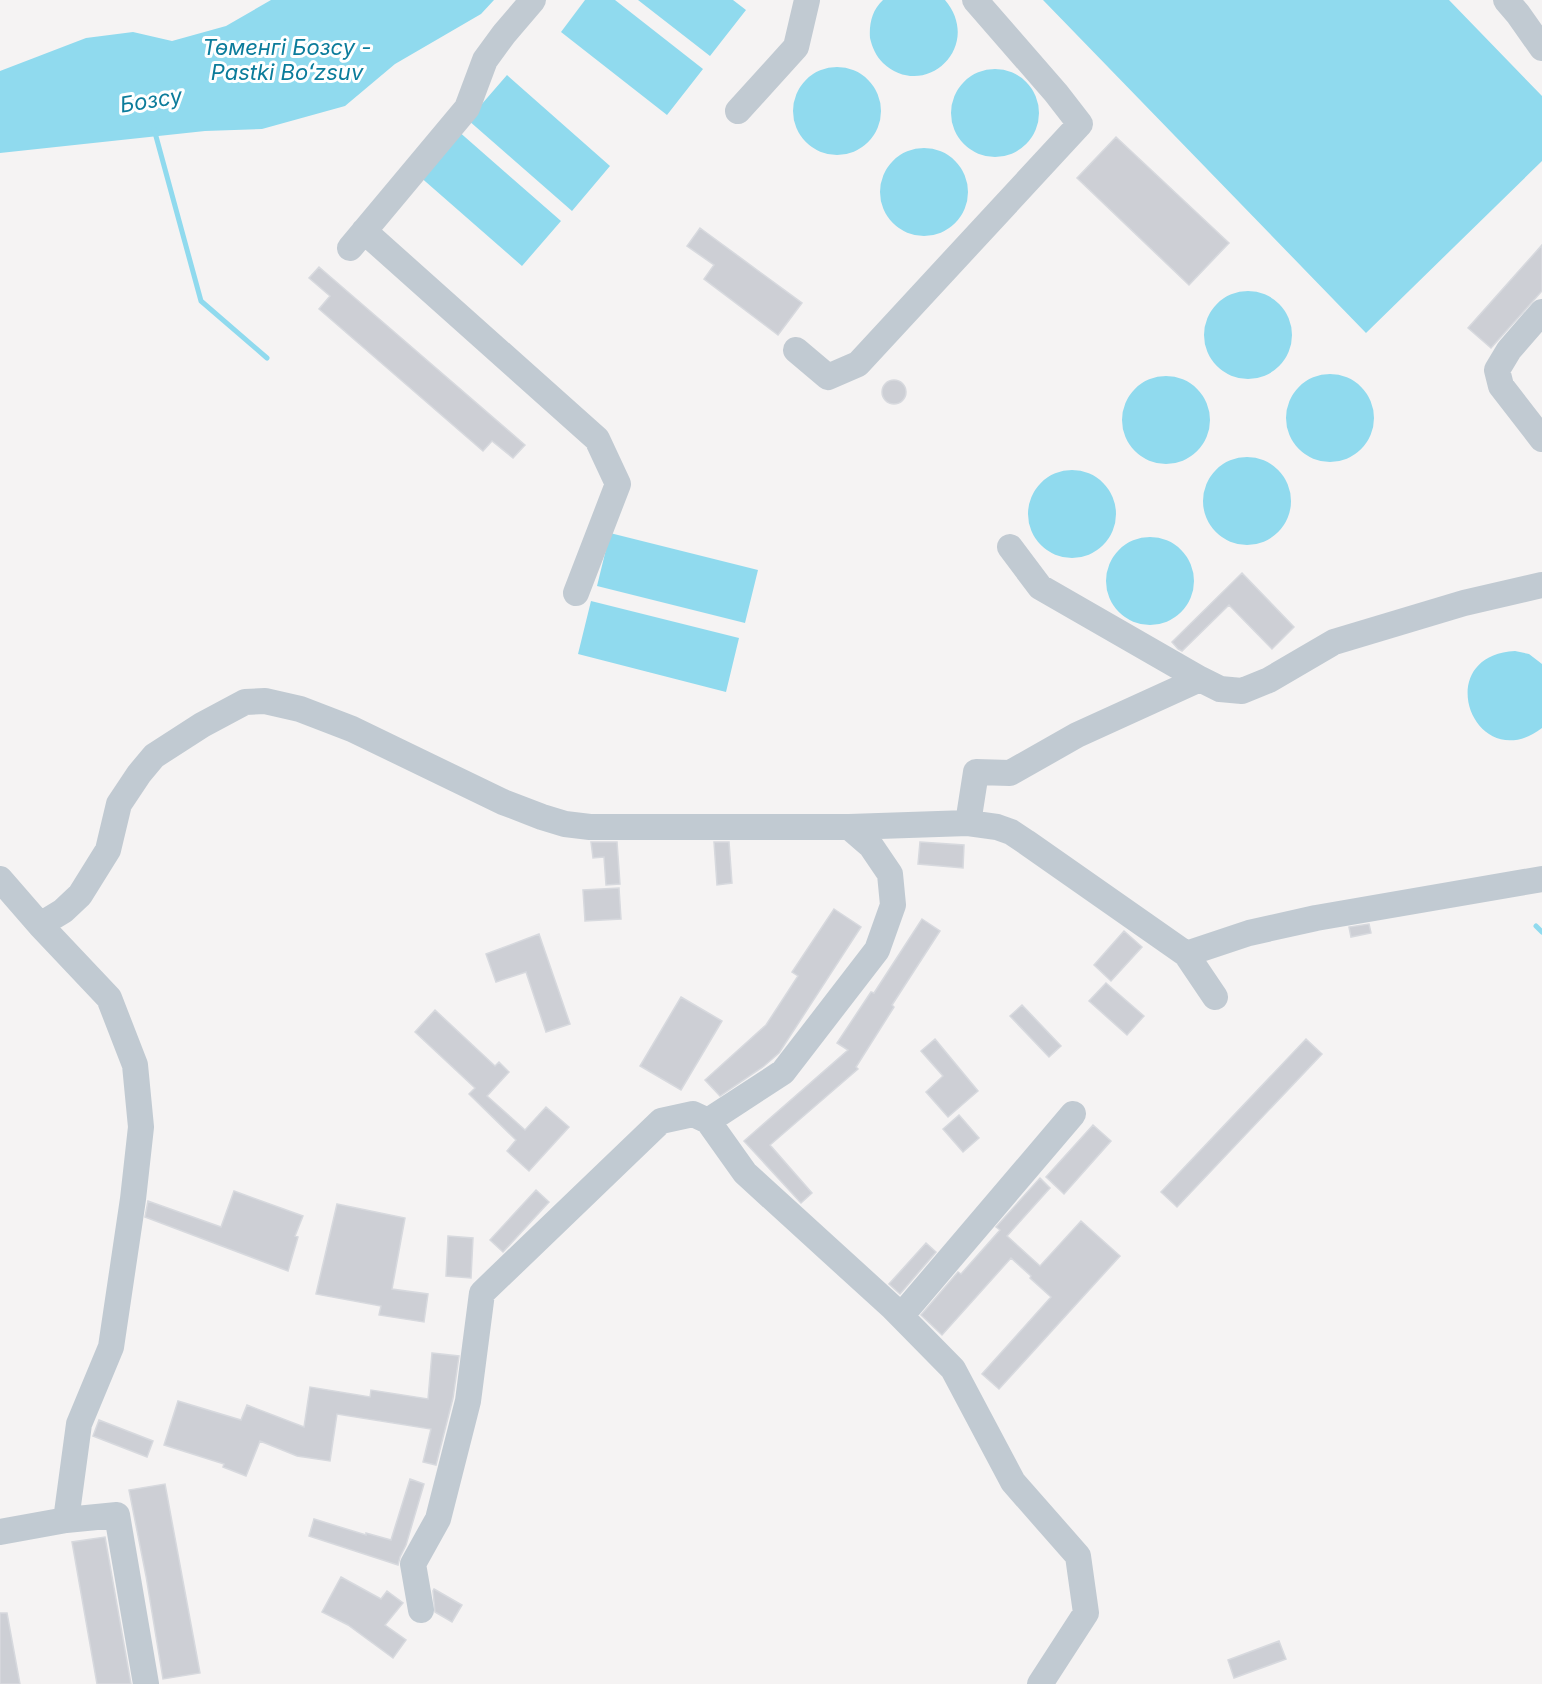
<svg xmlns="http://www.w3.org/2000/svg" width="1542" height="1684" font-family="Inter,sans-serif">
<style>
.water{fill:#90daee}
.lines{fill:none;stroke-linecap:round;stroke-linejoin:round}
.stream{stroke:#90daee;stroke-width:5}
.building{fill:#cdcfd5;stroke:#d7d9de;stroke-width:1.5}
.minor{stroke:#c1cad2;stroke-width:26}
.labels{text-anchor:middle;dominant-baseline:central;stroke-width:6;stroke-linejoin:round;paint-order:stroke}
.water-label{font-size:22px;font-style:italic;fill:#0c7c9b;stroke:#fff}
</style>
<rect width="100%" height="100%" fill="#f5f3f3"/>
<path class="water" d="M271,0H494L481,14L395,64L345,106L262,129L205,131L0,153V71L86,38L133,32L172,41L226,26Z
M585,0H615L703,69L667,115L561,32Z
M638,0H733L746,10L710,56Z
M883,0H945C984,46 925,102 883,63C876,56 872,47 870,38C869,24 872,10 883,0Z
M1043,0H1449L1542,96V161L1366,333Z
M793 111a44 44 0 1 1 88 0a44 44 0 1 1-88 0Z
M951 113a44 44 0 1 1 88 0a44 44 0 1 1-88 0Z
M507,75L610,166L572,211L468,120Z
M457,130L561,221L522,266L418,175Z
M880 192a44 44 0 1 1 88 0a44 44 0 1 1-88 0Z
M1204 335a44 44 0 1 1 88 0a44 44 0 1 1-88 0Z
M1286 418a44 44 0 1 1 88 0a44 44 0 1 1-88 0Z
M1122 420a44 44 0 1 1 88 0a44 44 0 1 1-88 0Z
M1203 501a44 44 0 1 1 88 0a44 44 0 1 1-88 0Z
M1028 514a44 44 0 1 1 88 0a44 44 0 1 1-88 0Z
M610,533L758,570L745,623L597,586Z
M1106 581a44 44 0 1 1 88 0a44 44 0 1 1-88 0Z
M591,601L739,638L726,692L578,654Z
M1515,651L1529,654L1542,664V728C1475,779 1428,656 1515,651Z"/>
<g class="lines">
<path class="stream" d="M154,129L201,301L267,358
M1536,926L1542,932"/>
</g>
<path class="building" d="M1116,137L1229,243L1189,285L1077,178Z
M700,228L802,303L778,335L704,279L714,265L687,246Z
M1542,245V291L1491,348L1468,328Z
M319,267L525,445L513,458L492,441L483,451L319,309L330,296L309,278Z
M882 392a12 12 0 1 1 24 0a12 12 0 1 1-24 0Z
M1242,573L1294,627L1272,649L1229,605L1182,651L1178,649L1172,642Z
M591,842H617L620,884L606,885L604,857L593,858Z
M714,842H729L732,883L717,885Z
M920,842L964,845L963,868L918,864Z
M619,888L621,919L585,921L583,890Z
M834,909L861,927L779,1053L764,1066L720,1096L705,1080L766,1025L798,976L792,972Z
M922,919L940,931L892,1005L894,1007L856,1067L858,1069L770,1145L812,1193L801,1203L744,1141L848,1050L837,1043L871,992L874,993Z
M1369,924L1371,933L1351,937L1349,927Z
M1124,931L1142,947L1111,981L1094,965Z
M539,934L570,1024L546,1032L526,972L496,982L486,954Z
M1106,983L1144,1016L1127,1035L1089,1001Z
M681,997L722,1021L681,1090L640,1066Z
M1022,1005L1061,1046L1049,1057L1010,1016Z
M435,1010L495,1066L499,1062L509,1072L487,1096L525,1130L546,1107L569,1127L529,1171L507,1151L516,1140L469,1094L475,1088L415,1032Z
M935,1039L978,1091L948,1117L926,1092L943,1076L921,1051Z
M1306,1039L1322,1054L1177,1207L1161,1192Z
M959,1115L979,1138L963,1152L943,1129Z
M1093,1125L1111,1141L1064,1194L1046,1177Z
M1040,1178L1050,1188L1007,1236L1040,1266L1081,1221L1120,1256L999,1389L982,1374L1051,1297L1030,1278L1031,1276L1011,1258L942,1335L921,1315L958,1272L961,1274L1000,1230L996,1227Z
M536,1190L549,1202L503,1252L490,1240Z
M234,1191L303,1216L295,1236L298,1237L288,1271L145,1217L148,1201L221,1227Z
M337,1204L405,1218L392,1289L428,1294L424,1322L379,1315L381,1306L316,1294Z
M448,1236L473,1238L471,1278L446,1276Z
M926,1243L936,1252L900,1294L889,1284Z
M432,1353L459,1356L453,1398L436,1465L423,1462L431,1429L337,1414L330,1461L297,1456L260,1441L246,1476L223,1467L224,1464L164,1445L178,1401L241,1420L247,1405L304,1427L310,1387L370,1397L371,1390L428,1399Z
M99,1420L153,1441L147,1457L93,1436Z
M410,1479L424,1484L406,1545L400,1557L398,1565L309,1536L314,1519L366,1535V1533L391,1540Z
M165,1484L200,1673L163,1679L146,1576L129,1490Z
M105,1537L131,1684H97L72,1542Z
M341,1577L381,1599L387,1591L403,1603L385,1625L406,1640L393,1658L348,1625L322,1612Z
M434,1589L462,1605L452,1622L435,1612L433,1591Z
M0,1613H7L20,1684H0Z
M1279,1641L1286,1659L1234,1678L1228,1660Z"/>
<g class="lines">
<path class="minor" d="M1506,0L1518,14L1542,48
M738,111L796,47L807,0
M364,231L597,439L618,484L576,593
M350,248L467,108L485,60L504,34L533,0
M1542,312L1509,350L1497,370L1501,386L1542,439
M796,350L828,377L858,364L1080,124L1056,93L975,0
M1010,547L1040,587L1200,679L1220,689L1242,691L1269,680L1334,642L1464,603L1542,585
M968,823L976,772L1010,773L1077,735L1200,679
M0,879L40,925L109,998L135,1065L141,1127L133,1199L111,1347L79,1424L66,1520
M40,925L63,911L80,895L108,850L119,804L139,774L154,756L202,725L245,702L265,701L300,709L352,729L503,802L542,817L565,824L590,827H849L968,823L997,827L1011,832L1026,842L1186,954L1249,933L1316,918L1542,879
M1186,954L1215,997
M708,1121L783,1072L877,950L893,905L890,874L871,846L849,827
M901,1316L1073,1114
M0,1532L66,1520L117,1515L146,1684
M421,1610L413,1564L438,1519L468,1401L482,1293L661,1121L693,1114L708,1121L745,1173L892,1307L953,1369L1013,1482L1078,1556L1086,1613L1040,1684"/>
</g>
<g class="labels">
<g class="water-label">
<text x="287" y="47">Төменгі Бозсу -<tspan x="287" dy="25">Pastki Boʻzsuv</tspan></text>
<text transform="translate(151 100) rotate(-9)">Бозсу</text>
</g>
</g>
</svg>
